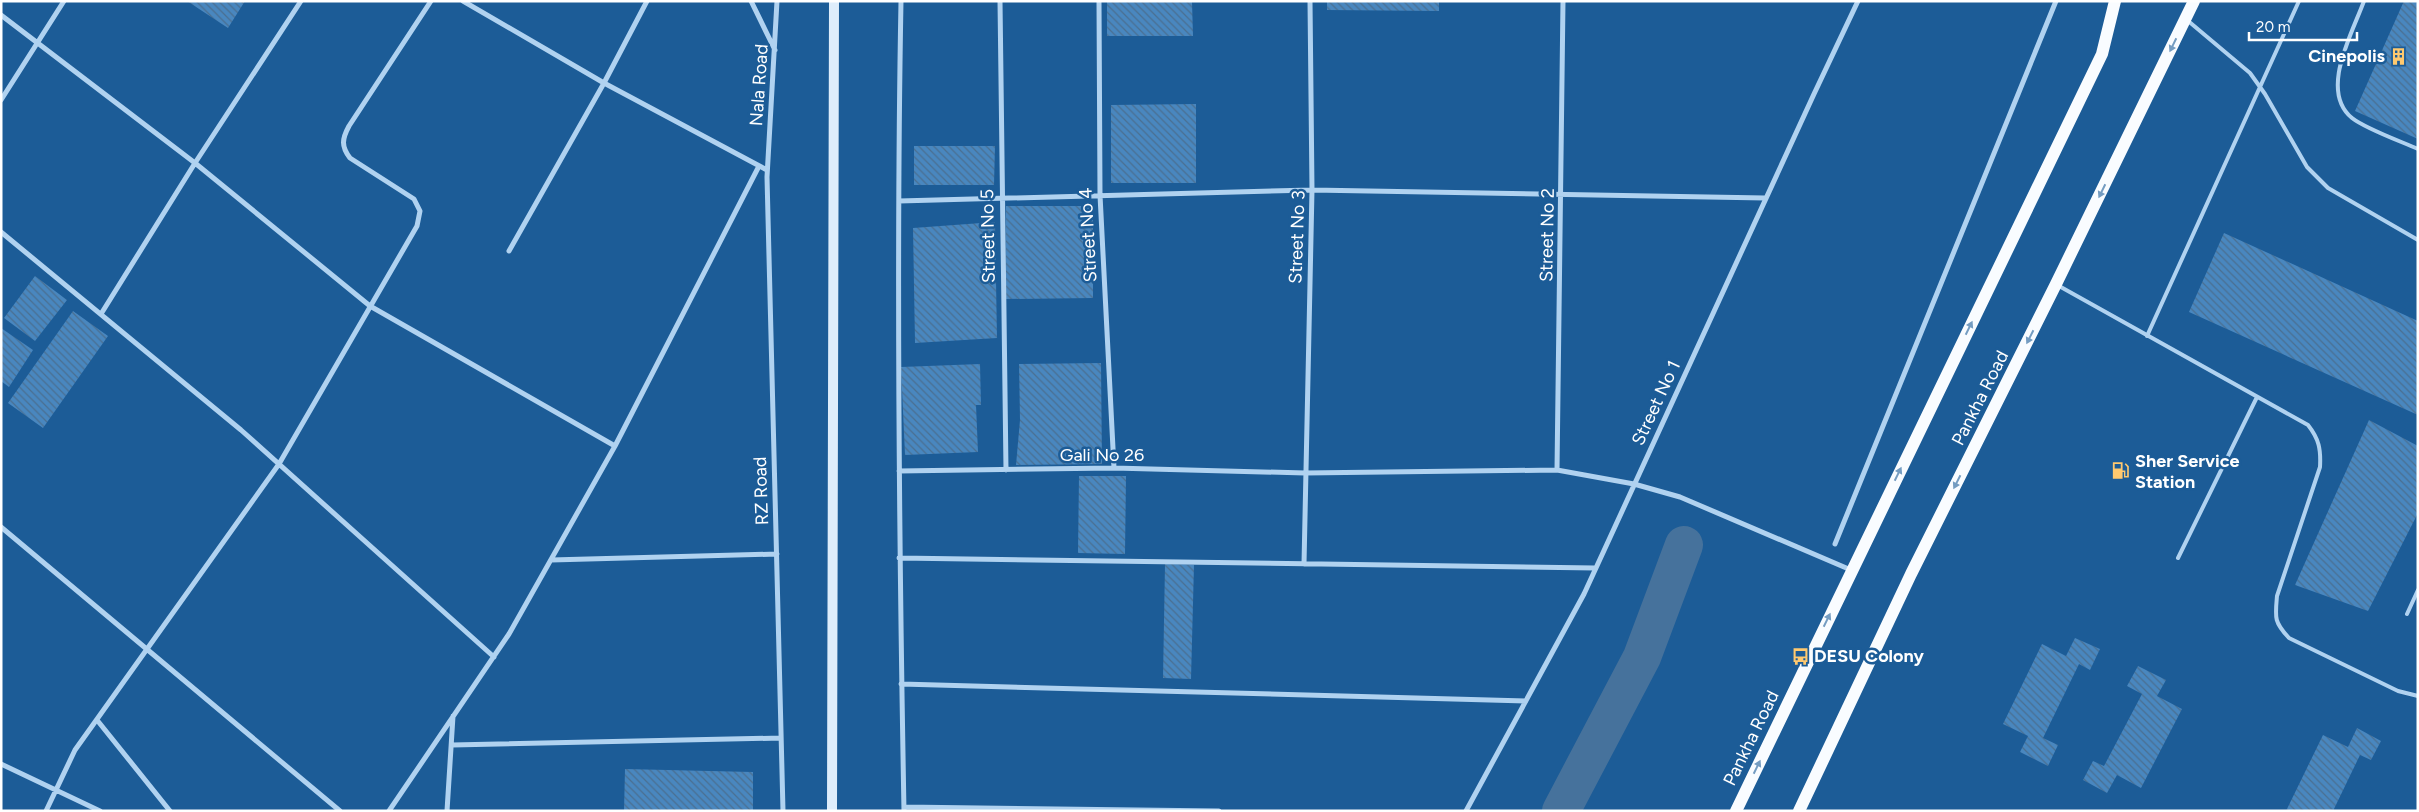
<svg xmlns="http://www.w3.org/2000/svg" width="2419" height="812" font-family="Figtree,sans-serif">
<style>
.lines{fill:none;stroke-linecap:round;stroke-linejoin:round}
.canal{stroke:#46729c;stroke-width:38}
.building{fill:url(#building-back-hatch)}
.lane{stroke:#b0d2f0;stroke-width:4}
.street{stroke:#b0d2f0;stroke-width:5}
.secondary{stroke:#deedfb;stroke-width:10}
.primary{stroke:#f9fcff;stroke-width:12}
.oneway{fill:#749cc1}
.labels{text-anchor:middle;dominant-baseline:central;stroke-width:5;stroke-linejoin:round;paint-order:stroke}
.poi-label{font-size:18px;font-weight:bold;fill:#fff;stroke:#1c5c97;text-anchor:start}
.street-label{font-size:18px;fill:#fff;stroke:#1c5c97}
</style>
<defs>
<pattern id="building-back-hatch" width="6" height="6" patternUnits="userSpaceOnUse" patternTransform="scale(1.25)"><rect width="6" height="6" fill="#4987bf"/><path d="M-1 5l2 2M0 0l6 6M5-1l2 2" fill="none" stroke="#4a6f91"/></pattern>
</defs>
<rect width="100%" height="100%" fill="#1c5c97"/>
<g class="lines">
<path class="canal" d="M1561,811L1642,657L1684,545"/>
</g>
<path class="building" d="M187,1H245L228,28Z
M1327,1H1439V11L1327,10Z
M2404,1H2418V139L2355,111Z
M1107,2H1192L1193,36H1107Z
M1196,104V183H1111V105Z
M914,146H995L994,185H914Z
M1006,206H1093V298L1006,299Z
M995,222L997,338L915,343L913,228Z
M2224,233L2418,321V415L2189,312Z
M35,276L67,300L35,341L4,318Z
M73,311L108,336L43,428L8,403Z
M1,328L33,350L9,387L1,381Z
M1101,363L1102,464L1016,465L1020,420L1019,364Z
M980,364L981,405H976L978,452L905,455L901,367Z
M2369,420L2418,446V513L2368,611L2295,585Z
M1079,476H1126L1125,554L1078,553Z
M1165,564L1194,565L1191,679L1163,678Z
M2075,638L2100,649L2090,670L2079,664L2043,738L2058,745L2048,766L2020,752L2028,736L2003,724L2042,644L2066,656Z
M2138,666L2166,680L2157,696L2182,709L2141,788L2117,775L2107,793L2083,780L2093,761L2104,766L2142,694L2127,686Z
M2357,728L2381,741L2371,760L2360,755L2333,811H2286L2323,735L2348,747Z
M625,769L753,772V811H624Z"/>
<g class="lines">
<path class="lane" d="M2364,1C2352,34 2319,91 2352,118C2366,129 2400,141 2418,149
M2187,20L2250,73L2265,94L2307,167L2328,188L2418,240
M2059,286L2308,425C2319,439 2321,449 2320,467L2277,596C2275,618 2274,622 2289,638L2398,691L2418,696
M2147,336L2299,1
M2178,558L2257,397
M2407,614L2418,590"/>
<path class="street" d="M463,1L604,83L767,170
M751,1L775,50
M777,1L767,177L783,811
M901,1C896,271 899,541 904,811
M1000,1L1006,470
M1099,1L1100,195L1114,468
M1,15L195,163L370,306L615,446
M1,100L64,1
M899,201L1312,190L1765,198
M1,232L241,430L494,657
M509,251L604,83L647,1
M101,314L195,163L301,1
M1557,470L1563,1
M899,471L1114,468L1305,473L1557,470L1634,484L1680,497L1851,570
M1,527L340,811
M1835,544L2056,1
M899,558L1595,568
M551,560L777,554
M1304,564L1312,190L1310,1
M901,684L1526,701
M97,720L170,811
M452,745L781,738
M1,764L100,811
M904,807L1219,811
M46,811L75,750L279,464L417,226L420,211L414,199L350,158C341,146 342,139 349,126L431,1
M389,811L509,634L615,446L759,166
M447,811L453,716
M1466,811L1584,594L1814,94L1858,1"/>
<path class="secondary" d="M832,811L834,1"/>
<path class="primary" d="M1736,811L2102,54L2115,1
M1799,811L1911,574L2056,284L2194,1"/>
</g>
<defs><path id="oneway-solid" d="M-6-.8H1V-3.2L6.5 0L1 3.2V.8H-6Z" transform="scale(1.25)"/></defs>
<g class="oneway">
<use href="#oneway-solid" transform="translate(2173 45) rotate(116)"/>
<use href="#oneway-solid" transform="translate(2102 191) rotate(116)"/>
<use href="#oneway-solid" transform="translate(1969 328) rotate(-64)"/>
<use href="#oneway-solid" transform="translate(2030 337) rotate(117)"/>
<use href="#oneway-solid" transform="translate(1898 474) rotate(-64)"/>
<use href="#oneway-solid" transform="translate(1957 482) rotate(117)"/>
<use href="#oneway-solid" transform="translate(1827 620) rotate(-64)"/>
<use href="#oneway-solid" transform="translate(1757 767) rotate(-64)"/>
</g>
<defs>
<symbol id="building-bare" viewBox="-9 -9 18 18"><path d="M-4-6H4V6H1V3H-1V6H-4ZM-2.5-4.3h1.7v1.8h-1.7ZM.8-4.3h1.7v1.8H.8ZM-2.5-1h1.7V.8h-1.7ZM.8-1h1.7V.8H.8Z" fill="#ffc96f" stroke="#1c5c97" stroke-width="2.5" paint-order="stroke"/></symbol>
<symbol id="fuel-bare" viewBox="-9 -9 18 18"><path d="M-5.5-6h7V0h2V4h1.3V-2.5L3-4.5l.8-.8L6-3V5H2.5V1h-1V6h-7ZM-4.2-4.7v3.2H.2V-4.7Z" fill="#ffc96f" stroke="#1c5c97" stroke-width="2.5" paint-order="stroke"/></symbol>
<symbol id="bus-bare" viewBox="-9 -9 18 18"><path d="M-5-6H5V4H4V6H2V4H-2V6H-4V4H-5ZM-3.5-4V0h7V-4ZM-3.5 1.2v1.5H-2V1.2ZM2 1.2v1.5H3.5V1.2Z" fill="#ffc96f" stroke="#1c5c97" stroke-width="2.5" paint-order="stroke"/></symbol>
</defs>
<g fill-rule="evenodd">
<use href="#building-bare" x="2386" y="44" width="25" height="25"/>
<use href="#fuel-bare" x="2108" y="458" width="25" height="25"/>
<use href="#bus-bare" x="1788" y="644" width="25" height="25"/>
</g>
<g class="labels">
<g class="poi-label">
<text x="2385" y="56" text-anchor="end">Cinepolis</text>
<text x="2135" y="461">Sher Service<tspan x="2135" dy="21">Station</tspan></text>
<text x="1814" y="656">DESU Colony</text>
</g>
<g class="street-label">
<text transform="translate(759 85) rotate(-86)">Nala Road</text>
<text transform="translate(1088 235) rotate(-93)">Street No 4</text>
<text transform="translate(1547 235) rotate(-89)">Street No 2</text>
<text transform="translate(988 236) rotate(-91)">Street No 5</text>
<text transform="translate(1297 237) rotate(-88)">Street No 3</text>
<text transform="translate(1980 398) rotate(-63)">Pankha Road</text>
<text transform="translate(1656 403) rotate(-65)">Street No 1</text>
<text x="1102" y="455">Gali No 26</text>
<text transform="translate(761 491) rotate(-92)">RZ Road</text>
<text transform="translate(1751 738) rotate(-64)">Pankha Road</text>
</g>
</g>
<rect width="2419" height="812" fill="none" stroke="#ffffff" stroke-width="5"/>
<path d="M2249 32v8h108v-8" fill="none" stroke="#ffffff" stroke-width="2.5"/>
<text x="2256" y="32" font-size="15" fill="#ffffff" stroke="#1c5c97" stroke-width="4" paint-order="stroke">20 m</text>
</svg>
